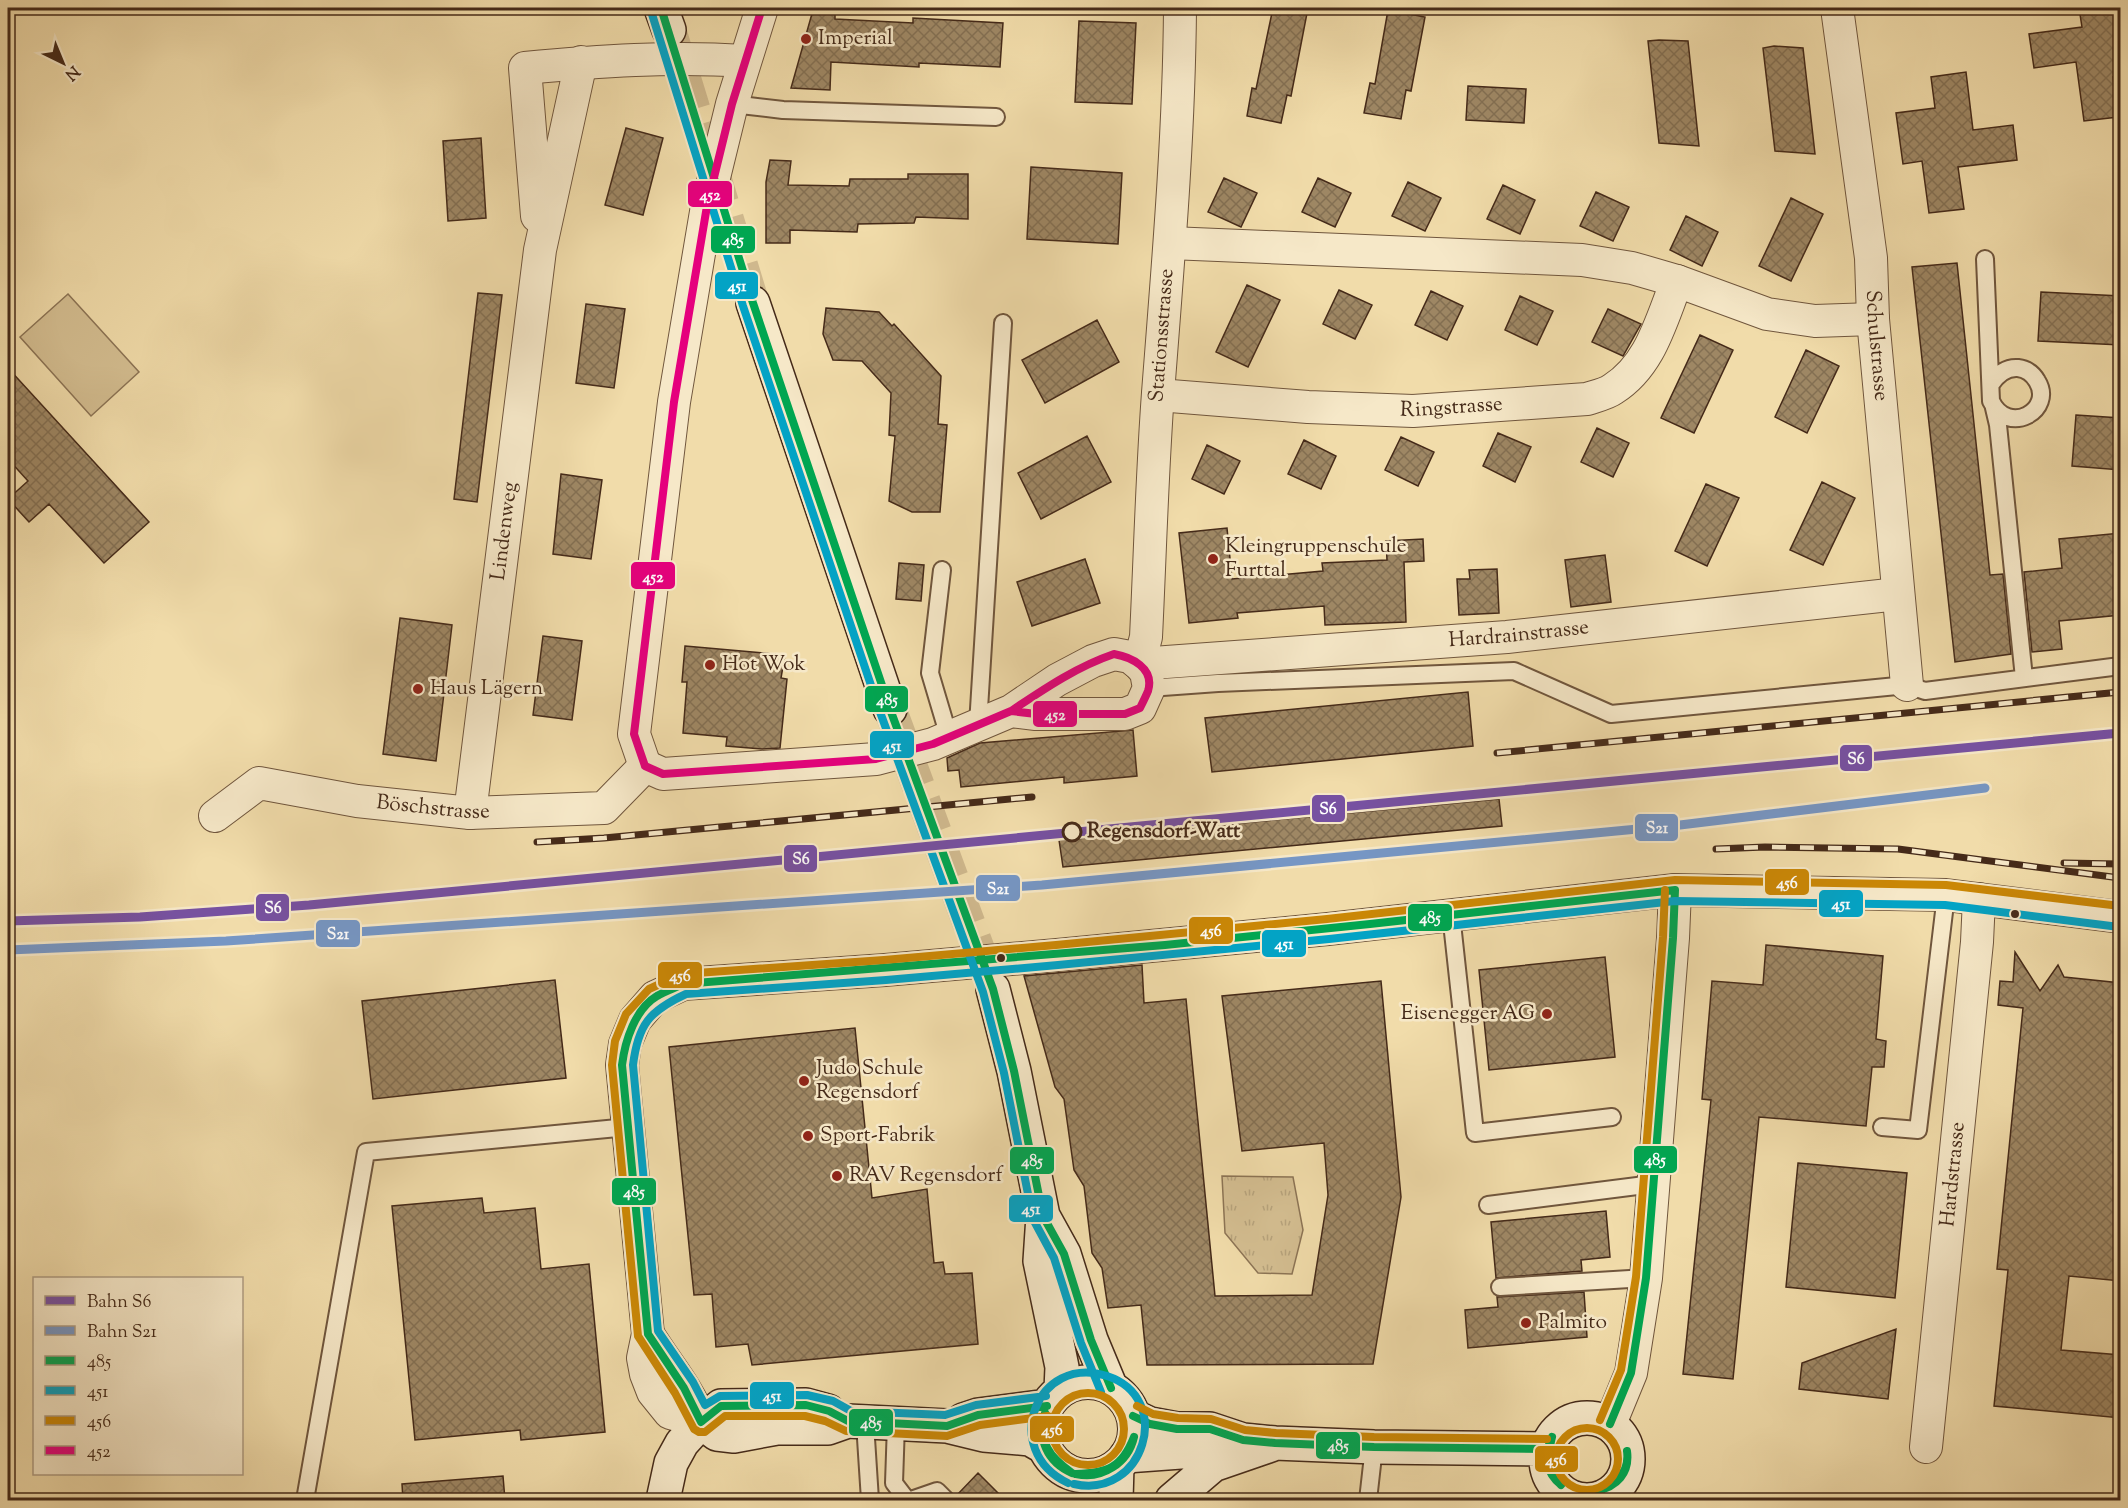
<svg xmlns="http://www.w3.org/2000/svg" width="2128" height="1508" font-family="'Sorts Mill Goudy',serif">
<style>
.grass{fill:url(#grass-tufts);stroke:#8c7455;stroke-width:1.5}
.pitch{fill:#d4be91;stroke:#8c7455;stroke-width:1.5}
.building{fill:url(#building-cross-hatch);stroke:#452a19;stroke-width:1.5}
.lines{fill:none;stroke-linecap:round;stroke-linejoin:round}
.secondary-tunnel{stroke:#cfb88d;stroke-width:33;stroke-dasharray:33 16;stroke-linecap:butt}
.lane-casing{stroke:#70563d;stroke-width:20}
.street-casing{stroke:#70563d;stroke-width:34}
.secondary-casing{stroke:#452a19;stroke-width:36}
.lane{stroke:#f6e8c8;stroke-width:16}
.street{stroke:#f6e8c8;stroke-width:32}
.secondary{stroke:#f6e8c8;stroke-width:33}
.rail-casing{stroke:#452a19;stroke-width:7}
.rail{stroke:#f6e8c8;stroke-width:4.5;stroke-dasharray:14;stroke-linecap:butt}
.bus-1-casing{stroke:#f6e8c8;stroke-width:12}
.bus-2-casing{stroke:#f6e8c8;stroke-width:12}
.bus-3-casing{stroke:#f6e8c8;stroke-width:12}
.bus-4-casing{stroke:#f6e8c8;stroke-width:12}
.bus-1{stroke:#00a651;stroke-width:8}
.bus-2{stroke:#03a3c5;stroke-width:8}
.bus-3{stroke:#ca8706;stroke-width:8}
.bus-4{stroke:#e5007d;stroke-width:8}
.rail-1-casing{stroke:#f6e8c8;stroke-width:14}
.rail-2-casing{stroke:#f6e8c8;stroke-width:14}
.rail-1{stroke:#7751a1;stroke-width:9}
.rail-2{stroke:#7696c4;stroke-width:9}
.poi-dot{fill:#8f2418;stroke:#f6e8c8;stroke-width:2}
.stop-dot{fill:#f6e8c8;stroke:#452a19;stroke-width:3}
.bus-dot{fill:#452a19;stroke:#f6e8c8;stroke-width:2}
.labels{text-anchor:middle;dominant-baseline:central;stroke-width:5;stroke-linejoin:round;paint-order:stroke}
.poi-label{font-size:21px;fill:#452a19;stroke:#f6e8c8;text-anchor:start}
.street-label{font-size:21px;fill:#452a19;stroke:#f6e8c8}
.stop-label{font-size:21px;font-weight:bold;fill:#452a19;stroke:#f6e8c8;text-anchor:start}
.line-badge{stroke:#f6e8c8;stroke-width:2}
.badge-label{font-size:16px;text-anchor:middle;font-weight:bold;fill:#fff}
</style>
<defs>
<pattern id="grass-tufts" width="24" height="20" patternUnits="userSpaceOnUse" patternTransform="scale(1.5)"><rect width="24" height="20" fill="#d4be91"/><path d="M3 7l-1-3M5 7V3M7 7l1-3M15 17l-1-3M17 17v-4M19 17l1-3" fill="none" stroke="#b7a37c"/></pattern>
<pattern id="building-cross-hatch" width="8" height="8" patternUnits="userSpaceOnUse" patternTransform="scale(1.5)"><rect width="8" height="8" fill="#9e8764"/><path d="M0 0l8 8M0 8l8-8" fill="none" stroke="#836f52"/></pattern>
</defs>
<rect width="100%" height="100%" fill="#f1dcaa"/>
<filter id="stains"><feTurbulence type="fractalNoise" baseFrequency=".00333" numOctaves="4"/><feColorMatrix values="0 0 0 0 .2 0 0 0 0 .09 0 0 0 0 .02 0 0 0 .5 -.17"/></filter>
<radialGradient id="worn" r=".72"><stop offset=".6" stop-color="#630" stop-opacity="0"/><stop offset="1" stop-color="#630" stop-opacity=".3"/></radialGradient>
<path class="grass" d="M1222,1176L1293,1177L1303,1230L1292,1274L1258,1273L1225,1233Z"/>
<path class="pitch" d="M68,294L139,372L91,416L20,337Z"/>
<path class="building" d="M1273,8H1308L1291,96L1287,95L1281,123L1247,116L1252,88L1256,89Z
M2079,8H2121V76L2113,77L2118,117L2084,121L2076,62L2034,68L2029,34L2082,27Z
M813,10L835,11V19L913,23V18L1003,23L1000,67L919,63V67L831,62L830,90L791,88Z
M1388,10L1425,17L1411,91L1406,90L1401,119L1364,113L1370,83L1375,84Z
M1079,21L1136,23L1132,104L1075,102Z
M1659,40L1688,41L1699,146L1659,143L1648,41Z
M1774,46L1803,48L1815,154L1775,151L1763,48Z
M1966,72L1973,130L2013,125L2017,160L1958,167L1964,209L1929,213L1922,161L1903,164L1896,113L1935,108L1931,77Z
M1468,86L1526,89L1524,123L1466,120Z
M626,128L663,138L643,215L605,205Z
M481,138L486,218L448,221L443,141Z
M770,160L791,161L788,185L849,186L850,179H908V174H968V219L916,217L914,223L858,224L857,232L790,230V243H766V182Z
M1031,167L1122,173L1118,244L1027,239Z
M1224,178L1257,193L1241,227L1208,212Z
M1318,178L1351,193L1335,227L1302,212Z
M1408,182L1441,198L1425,231L1392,216Z
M1503,185L1535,200L1520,234L1487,219Z
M1596,192L1629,207L1613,241L1580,226Z
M1791,198L1823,214L1791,281L1759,266Z
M1686,216L1718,232L1702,266L1670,250Z
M1957,263L1990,575L2003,574L2011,654L1955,662L1912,267Z
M1247,285L1280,300L1248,367L1216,352Z
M1339,290L1372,305L1355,339L1323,324Z
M1431,291L1463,306L1447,340L1415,325Z
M2041,292L2121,296V345L2038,341Z
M478,293L502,295L477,502L454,499Z
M1520,296L1553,311L1537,345L1505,330Z
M586,304L625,309L614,388L576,383Z
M826,308L879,312L892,326L894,324L941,376L938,424L947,425L940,512H912L889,501L895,436L889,435L891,393L862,361L833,360L823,334Z
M1608,309L1641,324L1623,356L1592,342Z
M1097,320L1119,362L1045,403L1022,360Z
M1700,335L1733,350L1694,433L1661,418Z
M1806,350L1839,366L1807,433L1775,417Z
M8,368L149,522L104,563L49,504L29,522L8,499L28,481L8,459Z
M2076,415L2121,418V470L2072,466Z
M1597,428L1629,443L1613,477L1581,462Z
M1498,433L1531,447L1515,482L1483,466Z
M1087,436L1111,482L1041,519L1018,473Z
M1401,437L1434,452L1418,486L1385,470Z
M1304,440L1336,456L1321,489L1288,474Z
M1207,445L1240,461L1224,494L1192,479Z
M561,474L602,480L591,559L553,554Z
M1822,482L1855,498L1823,565L1790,550Z
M1706,484L1739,498L1707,566L1675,551Z
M1227,528L1232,579L1323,571L1322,563L1387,560L1386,541L1423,539L1424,561L1404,562L1406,622L1325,625L1324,606L1237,613L1238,618L1189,623L1179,533Z
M2121,533V615L2059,621L2062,649L2032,652L2024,572L2062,568L2059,539Z
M1605,555L1611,602L1571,607L1565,560Z
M1085,559L1100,603L1032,626L1017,582Z
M899,563L924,565L921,601L896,599Z
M1497,569L1499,613L1459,615L1457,579H1470L1469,570Z
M400,618L452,625L436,761L383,754Z
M543,636L582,641L572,720L533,715Z
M685,646L785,655L781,678L787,679L780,748L762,749L726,746L727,737L683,733L687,682H682Z
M1468,692L1473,746L1212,772L1205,718Z
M1133,730L1137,776L1064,783V777L961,787L959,770L948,771L947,758L980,743Z
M1499,799L1502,826L1063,867L1059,840Z
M1766,945L1883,956L1876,1039L1886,1041L1884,1067H1872L1866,1126L1759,1117L1733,1379L1683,1374L1711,1100L1702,1099L1712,981L1763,985Z
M2015,952L2040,991L2058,965L2064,977L2121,983V1281L2069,1276L2061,1350L2121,1355V1418L1994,1406L2008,1270L1997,1269L2023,1008L1998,1005L2000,981L2013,982Z
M1605,957L1615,1057L1489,1070L1479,970Z
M1142,965L1144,1003L1186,999L1215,1296L1312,1295L1328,1195L1324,1143L1242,1151L1222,996L1381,981L1401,1197L1373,1364L1147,1365L1141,1305L1108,1308L1102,1268L1092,1253L1084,1186L1074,1170L1064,1099L1055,1087L1024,976Z
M555,980L566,1078L373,1099L362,1001Z
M855,1028L872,1198L927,1189L934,1263L943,1262L945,1274L972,1273L978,1344L752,1365L748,1344L716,1347L712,1294L694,1295L669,1047Z
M1798,1163L1907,1173L1895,1298L1786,1287Z
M482,1198L484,1213L535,1208L541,1269L589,1264L605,1432L521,1440L520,1430L415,1440L392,1206Z
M1606,1211L1610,1257L1581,1260L1582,1271L1496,1278L1491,1222Z
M1584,1292L1587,1337L1468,1348L1465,1310L1498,1307L1497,1297Z
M1896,1329L1888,1399L1799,1389L1802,1363Z
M978,1473L1005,1500H956V1496Z
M503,1476L505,1500H403L402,1484Z"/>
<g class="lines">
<path class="secondary-tunnel" d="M670,31L753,303
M890,709L993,989"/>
<defs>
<path id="lane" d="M732,104L783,110L996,117
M1985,259L1991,401C2008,437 2055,410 2037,381C2033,374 2026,369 2018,368C2005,367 1997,375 1991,384
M1994,408L1998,425L2024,678
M942,570L930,673L949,737
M1149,688L1218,683L1514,671L1611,714L1907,685L1925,691L2120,666
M978,725L1003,323
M1451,914L1475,1133L1612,1117
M1882,1127L1918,1130L1946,895
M1488,1205L1653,1184
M1500,1287L1646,1278
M865,1423L870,1500
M896,1424L894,1483L907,1500
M305,1500L366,1152L628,1127
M911,1500L937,1491L946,1500
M1368,1500L1374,1447"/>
<g id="street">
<path id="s1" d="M1837,8L1871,258L1873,319L1907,685"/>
<path d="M537,216L525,68C598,61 672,56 744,61"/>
<path d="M1170,243L1582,260L1632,268L1677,281L1767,314L1815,321L1873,319"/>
<path id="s2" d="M1158,395L1308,407L1413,411L1587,399C1596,396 1606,394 1613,389C1651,365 1661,320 1677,281"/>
<path id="s3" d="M1139,664L1507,637L1898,594"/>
<path id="s4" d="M1139,664L1146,637C1150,556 1152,474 1158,393C1168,264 1179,136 1180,8"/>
<path d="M645,766L634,734L674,402L707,206L732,104L762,8"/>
<path d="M645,766L663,774L876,759L933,744L1011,711L1057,680L1093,661L1114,654L1130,657L1139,664L1146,672L1149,688L1140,708L1125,714H1036L1011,711"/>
<path id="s5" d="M470,813L540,250L581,62"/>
<path id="s6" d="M215,816L259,783L357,801L470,813L604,808L645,766"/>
<path d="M648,1334C666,1364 689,1389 701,1422"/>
<path d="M701,1422L670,1413L653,1392L646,1374L643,1358L648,1334L622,1065L625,1044L635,1020L655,997L683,984L885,970L1057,955L1328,929L1675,890L1946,895L2120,917"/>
<path d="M1610,1424L1631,1373L1646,1278L1673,938L1675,890"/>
<path id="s7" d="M1926,1447L1977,942L1979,899"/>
</g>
<path id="secondary" d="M661,8L669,30
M753,303L890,709
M993,989L1014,1071L1043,1216L1040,1261L1062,1367L1061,1390
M1043,1216L1064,1254L1091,1340L1111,1388
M1041 1429a47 47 0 1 1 94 0a47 47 0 1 1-94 0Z
M1133,1416L1150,1424L1177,1429H1210L1243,1440L1275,1443L1374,1447L1547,1449
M1546 1459a41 41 0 1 1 82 0a41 41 0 1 1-82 0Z
M963,1420L978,1415L1047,1406
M701,1422L717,1434L734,1436L777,1428H828L848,1421L947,1426L984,1435L1030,1439L1044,1447
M1126,1456L1208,1450L1221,1446
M663,1500L671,1463L682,1443L701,1422L721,1406L806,1405L828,1411
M1116,1500L1117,1466
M1172,1500L1213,1465L1271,1445"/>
</defs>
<use href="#lane" class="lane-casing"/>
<use href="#street" class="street-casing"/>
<use href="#secondary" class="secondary-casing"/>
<use href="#lane" class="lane"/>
<use href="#street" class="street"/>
<use href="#secondary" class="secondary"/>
<defs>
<path id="rail" d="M1497,753L2120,692
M537,842L604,838L1032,797
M1716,849L1765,847L1898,849L2120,878
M2064,863L2120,864"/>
</defs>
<use href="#rail" class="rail-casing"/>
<use href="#rail" class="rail"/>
<defs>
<path id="bus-1" d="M661,8L753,303L890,709L993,989L1014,1071L1043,1216L1064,1254L1091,1340L1111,1388
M1045,1413C1039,1443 1048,1456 1072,1473
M1045,1413C1037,1439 1047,1462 1072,1473
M1133,1416L1150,1424L1177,1429H1210L1243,1440L1275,1443L1374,1447L1547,1449
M701,1422L684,1388L648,1334L622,1065C625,1041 635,1009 657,996C665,991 675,988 683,984L1165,945L1370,924L1675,890
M701,1422L721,1406L806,1405L829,1411L848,1421L947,1426L978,1415L1047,1406
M1610,1424L1631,1373L1646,1278L1673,938L1675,890
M1552,1437C1547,1459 1544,1469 1561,1485
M1552,1437C1543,1456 1546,1473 1561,1485
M1076,1474C1102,1480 1128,1463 1134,1437
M1076,1474C1107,1473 1122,1468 1134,1437
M1596,1491C1615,1485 1630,1473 1627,1451
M1596,1491C1617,1487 1630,1473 1627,1451"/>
<path id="bus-2" d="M651,11L743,306L880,712L983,992L1004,1073L1033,1219L1054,1258L1081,1343L1101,1392
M1046,1396L976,1405L945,1415L851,1411L833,1401L807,1395L720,1396L705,1405L693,1382L658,1331L633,1065C638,1025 649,1011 686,994L886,980L1058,965L1329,939L1675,901L1945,905L2119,927
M1068,1483C999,1450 1037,1353 1107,1376C1175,1398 1144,1500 1074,1484"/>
<path id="bus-3" d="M1052 1429a36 36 0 1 1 72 0a36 36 0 1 1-72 0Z
M1137,1406L1153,1414L1178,1418L1211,1419L1245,1430L1276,1433L1374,1437L1547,1439
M1048,1416L980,1425L947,1436L846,1431L825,1421L805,1416H725L705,1432H699L694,1429L675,1393L638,1336L612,1065L615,1041L626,1014L649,989L682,974L884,960L1056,945L1327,919L1675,880L1946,885L2120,906
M1600,1420L1621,1370L1636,1277L1663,937L1665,890
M1556 1459a31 31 0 1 1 62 0a31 31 0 1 1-62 0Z"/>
<path id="bus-4" d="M1114,654C1131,657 1155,668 1148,691C1146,696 1143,702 1140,708L1125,714H1036L1011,711C1044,689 1076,667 1114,654Z
M645,766L634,734L674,402L707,206L732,104L762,8
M645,766L663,774L876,759L933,744L1011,711"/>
</defs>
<use href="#bus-1" class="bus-1-casing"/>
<use href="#bus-2" class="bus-2-casing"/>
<use href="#bus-3" class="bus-3-casing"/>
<use href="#bus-4" class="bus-4-casing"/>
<use href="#bus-1" class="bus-1"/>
<use href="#bus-2" class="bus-2"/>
<use href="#bus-3" class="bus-3"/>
<use href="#bus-4" class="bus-4"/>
<defs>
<path id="rail-1" d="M8,921L140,917L309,905L2120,733"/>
<path id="rail-2" d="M8,950L226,941L1042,885L1680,825L1985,788"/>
</defs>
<use href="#rail-1" class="rail-1-casing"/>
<use href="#rail-2" class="rail-2-casing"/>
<use href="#rail-1" class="rail-1"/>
<use href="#rail-2" class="rail-2"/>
</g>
<g class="poi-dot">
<circle cx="806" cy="39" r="6"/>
<circle cx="1213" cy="559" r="6"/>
<circle cx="710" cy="665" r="6"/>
<circle cx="418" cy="689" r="6"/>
<circle cx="1547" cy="1014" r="6"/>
<circle cx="804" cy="1081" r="6"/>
<circle cx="808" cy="1136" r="6"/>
<circle cx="837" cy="1176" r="6"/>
<circle cx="1526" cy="1323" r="6"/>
</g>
<circle class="stop-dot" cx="1072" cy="832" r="9"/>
<g class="bus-dot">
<circle cx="2015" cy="914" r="5"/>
<circle cx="1001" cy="958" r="5"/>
</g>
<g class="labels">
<g class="poi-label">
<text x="818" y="39">Imperial</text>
<text x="1225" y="547">Kleingruppenschule<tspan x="1225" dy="24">Furttal</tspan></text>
<text x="722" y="665">Hot Wok</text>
<text x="430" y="689">Haus Lägern</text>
<text x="1535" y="1014" text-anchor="end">Eisenegger AG</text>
<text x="816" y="1069">Judo Schule<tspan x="816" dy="24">Regensdorf</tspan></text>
<text x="820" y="1136">Sport-Fabrik</text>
<text x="849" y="1176">RAV Regensdorf</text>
<text x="1538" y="1323">Palmito</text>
</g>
<g class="street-label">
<text stroke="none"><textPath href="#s4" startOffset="330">Stationsstrasse</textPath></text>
<text stroke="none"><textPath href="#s1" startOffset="340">Schulstrasse</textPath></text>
<text stroke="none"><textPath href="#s2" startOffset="294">Ringstrasse</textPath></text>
<text stroke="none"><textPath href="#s5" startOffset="284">Lindenweg</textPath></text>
<text stroke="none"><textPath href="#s3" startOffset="381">Hardrainstrasse</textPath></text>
<text stroke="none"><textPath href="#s6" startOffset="231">Böschstrasse</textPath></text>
<text stroke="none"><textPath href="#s7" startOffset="274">Hardstrasse</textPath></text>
</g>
<g class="stop-label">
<text x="1087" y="832">Regensdorf-Watt</text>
</g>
</g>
<g class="line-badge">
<rect x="687" y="180" width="46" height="28" rx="6" fill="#e5007d"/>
<rect x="710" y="225" width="46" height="29" rx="6" fill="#00a651"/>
<rect x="714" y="271" width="45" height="29" rx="6" fill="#03a3c5"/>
<rect x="630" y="561" width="46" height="29" rx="6" fill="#e5007d"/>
<rect x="864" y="685" width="45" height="28" rx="6" fill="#00a651"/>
<rect x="1032" y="700" width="46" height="28" rx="6" fill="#e5007d"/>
<rect x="869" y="730" width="46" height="29" rx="6" fill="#03a3c5"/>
<rect x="1839" y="744" width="34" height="28" rx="6" fill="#7751a1"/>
<rect x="1311" y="794" width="35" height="29" rx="6" fill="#7751a1"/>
<rect x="1634" y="813" width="45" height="29" rx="6" fill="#7696c4"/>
<rect x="783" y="844" width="35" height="29" rx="6" fill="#7751a1"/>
<rect x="1764" y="868" width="46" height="28" rx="6" fill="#ca8706"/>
<rect x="975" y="874" width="46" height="28" rx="6" fill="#7696c4"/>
<rect x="1818" y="889" width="46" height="29" rx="6" fill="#03a3c5"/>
<rect x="255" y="893" width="35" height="29" rx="6" fill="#7751a1"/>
<rect x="1407" y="903" width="46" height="29" rx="6" fill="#00a651"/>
<rect x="1188" y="916" width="46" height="29" rx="6" fill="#ca8706"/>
<rect x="315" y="919" width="46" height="29" rx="6" fill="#7696c4"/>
<rect x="1261" y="929" width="46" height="29" rx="6" fill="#03a3c5"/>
<rect x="657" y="961" width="46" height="28" rx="6" fill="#ca8706"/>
<rect x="1633" y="1145" width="45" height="29" rx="6" fill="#00a651"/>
<rect x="1009" y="1146" width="46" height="29" rx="6" fill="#00a651"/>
<rect x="611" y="1177" width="46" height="29" rx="6" fill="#00a651"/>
<rect x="1008" y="1194" width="46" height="29" rx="6" fill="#03a3c5"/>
<rect x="749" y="1381" width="46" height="29" rx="6" fill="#03a3c5"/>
<rect x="848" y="1408" width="46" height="29" rx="6" fill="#00a651"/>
<rect x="1029" y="1415" width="46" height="28" rx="6" fill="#ca8706"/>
<rect x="1315" y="1431" width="46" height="29" rx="6" fill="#00a651"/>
<rect x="1534" y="1445" width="45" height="28" rx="6" fill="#ca8706"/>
</g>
<g class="badge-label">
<text x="710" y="200">452</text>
<text x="733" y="245">485</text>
<text x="737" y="291">451</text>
<text x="653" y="582">452</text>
<text x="887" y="705">485</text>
<text x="1055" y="720">452</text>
<text x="892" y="751">451</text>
<text x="1856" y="764">S6</text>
<text x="1328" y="814">S6</text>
<text x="1657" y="833">S21</text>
<text x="801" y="864">S6</text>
<text x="1787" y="888">456</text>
<text x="998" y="894">S21</text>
<text x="1841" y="909">451</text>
<text x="273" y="913">S6</text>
<text x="1430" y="923">485</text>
<text x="1211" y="936">456</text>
<text x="338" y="939">S21</text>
<text x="1284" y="949">451</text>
<text x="680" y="981">456</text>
<text x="1655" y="1165">485</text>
<text x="1032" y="1166">485</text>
<text x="634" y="1197">485</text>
<text x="1031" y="1214">451</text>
<text x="772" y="1401">451</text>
<text x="871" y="1428">485</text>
<text x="1052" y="1435">456</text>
<text x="1338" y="1451">485</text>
<text x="1556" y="1465">456</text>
</g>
<rect width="2128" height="1508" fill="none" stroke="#f1dcaa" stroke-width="30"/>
<rect x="9" y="9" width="2110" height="1490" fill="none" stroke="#452a19" stroke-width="3"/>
<rect x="15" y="15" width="2098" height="1478" fill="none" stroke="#452a19" stroke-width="1.5"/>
<rect x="33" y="1277" width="210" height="198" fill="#f6e8c8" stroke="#af9c82" stroke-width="1.5"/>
<rect x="45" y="1296" width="30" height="9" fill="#7751a1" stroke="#af9c82" stroke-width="1.5"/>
<text x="87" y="1307" font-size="18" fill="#452a19">Bahn S6</text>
<rect x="45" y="1326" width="30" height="9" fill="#7696c4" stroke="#af9c82" stroke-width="1.5"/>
<text x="87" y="1337" font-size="18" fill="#452a19">Bahn S21</text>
<rect x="45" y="1356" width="30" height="9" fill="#00a651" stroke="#af9c82" stroke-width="1.5"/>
<text x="87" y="1367" font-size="18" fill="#452a19">485</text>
<rect x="45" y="1386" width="30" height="9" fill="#03a3c5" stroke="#af9c82" stroke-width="1.5"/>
<text x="87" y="1397" font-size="18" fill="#452a19">451</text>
<rect x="45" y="1416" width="30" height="9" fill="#ca8706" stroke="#af9c82" stroke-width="1.5"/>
<text x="87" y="1427" font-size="18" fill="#452a19">456</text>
<rect x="45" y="1446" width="30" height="9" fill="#e5007d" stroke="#af9c82" stroke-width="1.5"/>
<text x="87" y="1457" font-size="18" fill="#452a19">452</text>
<g transform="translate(63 63) rotate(137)" stroke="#f6e8c8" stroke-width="4.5" paint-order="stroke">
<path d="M0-4.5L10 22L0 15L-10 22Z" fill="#452a19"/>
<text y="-9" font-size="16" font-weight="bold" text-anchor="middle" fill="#452a19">N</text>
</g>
<rect width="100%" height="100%" filter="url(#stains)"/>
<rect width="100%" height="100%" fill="url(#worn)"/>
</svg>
